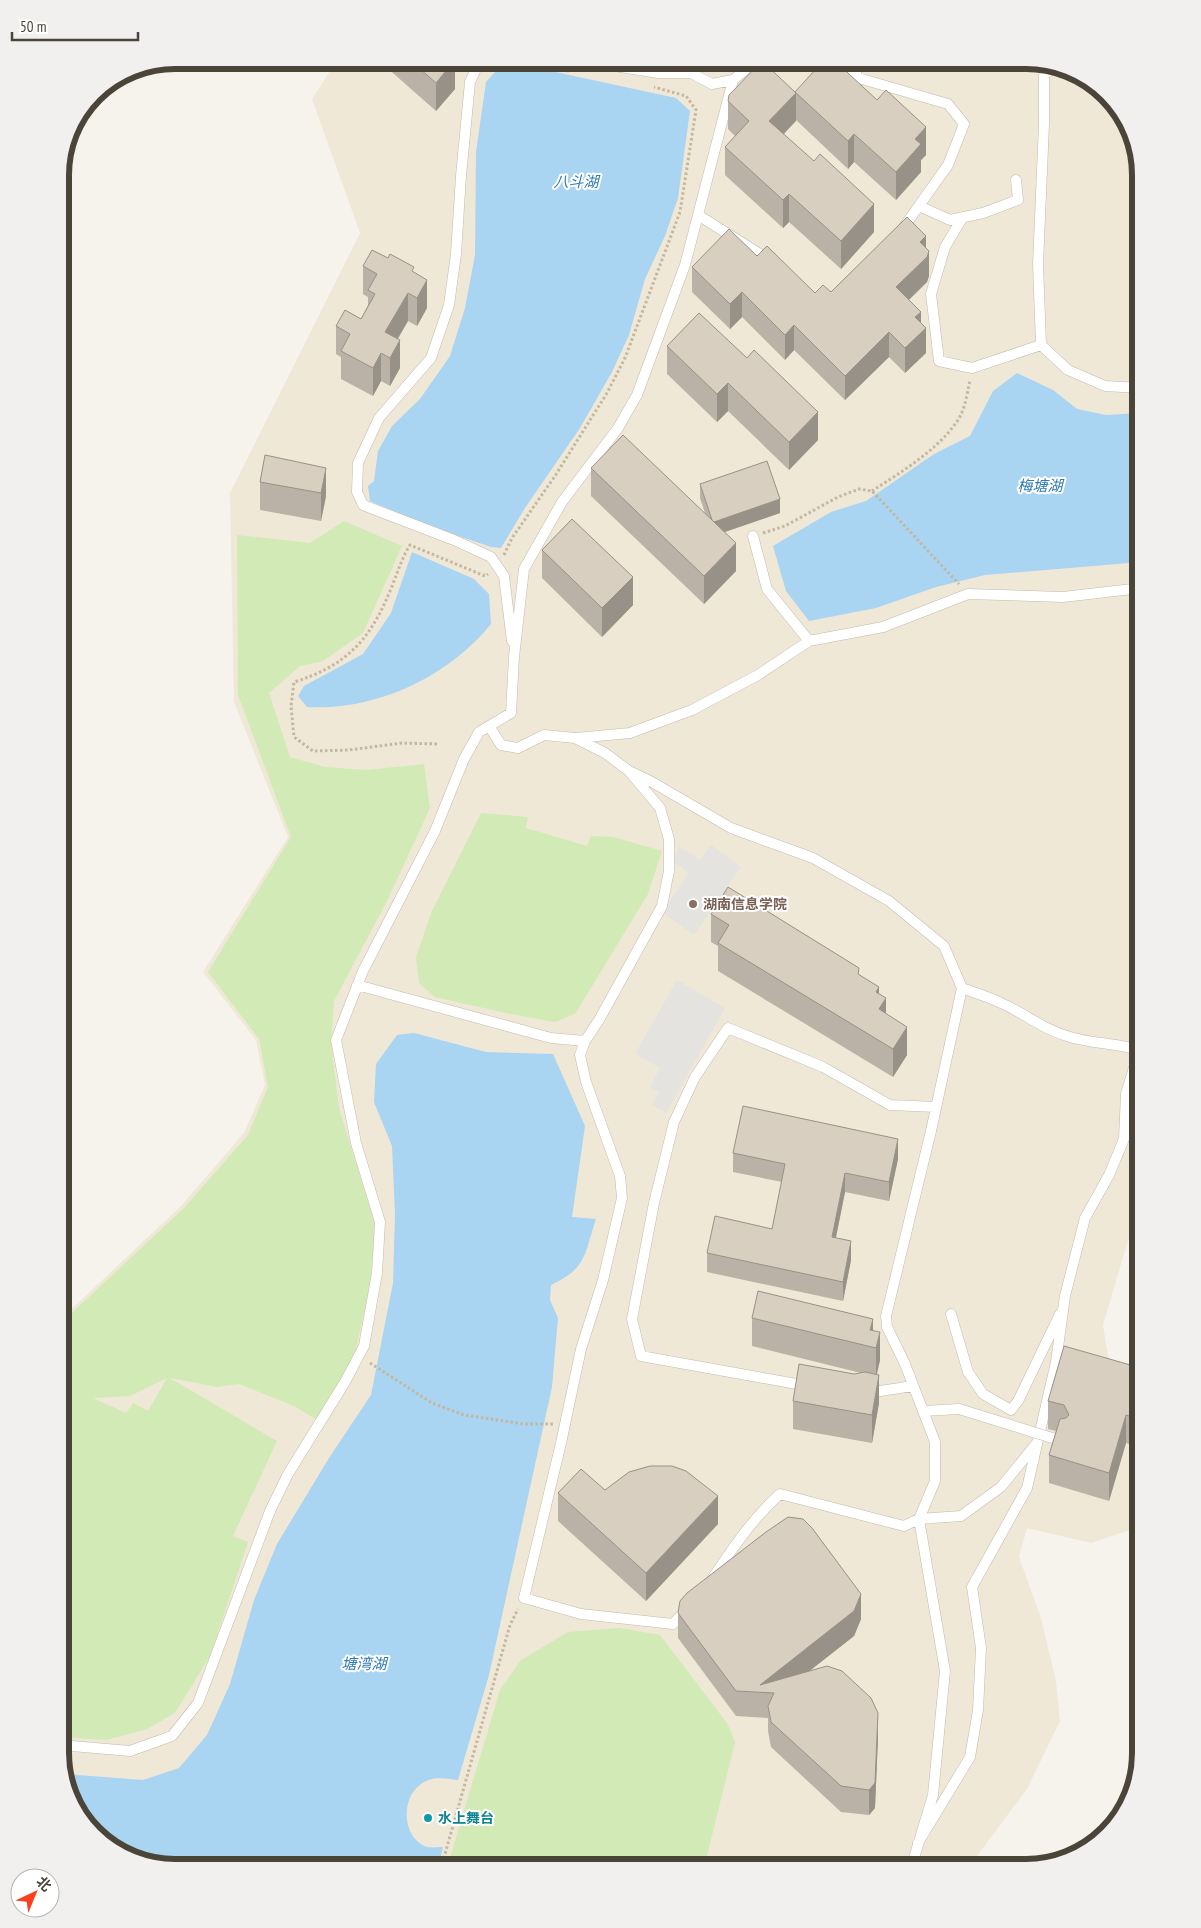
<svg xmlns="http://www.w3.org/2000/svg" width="1201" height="1928" font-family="'PT Sans Narrow','Noto Sans SC',sans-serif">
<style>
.education{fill:#efe8d6}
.green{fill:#d2eab5;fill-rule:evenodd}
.parking{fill:#e5e3e0}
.water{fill:#a9d4f2}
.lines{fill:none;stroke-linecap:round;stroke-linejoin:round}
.lane-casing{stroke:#c2bbae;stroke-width:11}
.path{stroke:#c4b79f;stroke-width:3;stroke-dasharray:2.5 2.5;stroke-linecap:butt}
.lane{stroke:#fff;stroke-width:10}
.lane-bridge-casing{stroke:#c2bbae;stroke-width:11;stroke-linecap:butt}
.lane-bridge{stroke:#fff;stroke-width:10}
.wall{fill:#bab2a6}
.shaded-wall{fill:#979187}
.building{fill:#d8cfc1;stroke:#979187}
.education-dot{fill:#8d6e63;stroke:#fff;stroke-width:2}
.culture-dot{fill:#0f9aa8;stroke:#fff;stroke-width:2}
.labels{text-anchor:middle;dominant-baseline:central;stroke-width:4;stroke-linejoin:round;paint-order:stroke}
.education-label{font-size:14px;font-weight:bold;fill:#785e54;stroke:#fff;text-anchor:start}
.culture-label{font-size:14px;font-weight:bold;fill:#0d838f;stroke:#fff;text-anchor:start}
.water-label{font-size:15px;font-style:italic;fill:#2e7ab2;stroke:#fff}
.rim{fill:none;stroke:#4b4439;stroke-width:6}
</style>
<rect width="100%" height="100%" fill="#f6f3ec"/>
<path class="education" d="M337,60H1034L1090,80L1129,124L1141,175V1197L1103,1325L1109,1361L1141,1371V1526L1091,1543L1027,1528L1019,1557L1041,1618L1056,1681L1060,1721L1027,1789L968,1868H168L111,1849L72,1804L60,1753V1363L68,1354L60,1345V1320L181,1206L244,1133L265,1085L256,1040L203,972L288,837L234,702L230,493L360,233L312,99Z"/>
<path class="green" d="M344,521L402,546L363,633L323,661L300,666L269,693L290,757L325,767L367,770L424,764L430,808L388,899L334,1001L331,1043L339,1108L376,1228L369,1290L355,1354L317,1420L294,1406L239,1384L217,1387L170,1378L277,1441L233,1536L248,1542L210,1656L175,1713L147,1729L107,1740L60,1737V1368L71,1355L60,1340V1324L184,1208L248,1135L268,1087L259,1039L208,972L291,837L238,695L237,535L310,543ZM167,1378L148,1411L133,1403L126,1413L93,1398L130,1396Z
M481,813L528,817L526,828L587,846L591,836L613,837L662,851L648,894L575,1014L555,1022L510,1014L435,997L419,983L416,957L432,911Z
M620,1628L660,1635L727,1723L735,1742L704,1868H447L500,1690L521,1660L568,1632Z"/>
<path class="parking" d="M711,845L741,867L694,935L662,912L689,873L674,862L679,846L700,860Z
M677,980L725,1008L666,1113L652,1105L659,1092L650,1087L660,1068L635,1054Z"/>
<path class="water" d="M505,61L676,98L690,111L678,198L665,236L645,279L629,335L612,372L580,428L525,508L501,548L491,547L429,526L370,501L368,486L374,481L378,451L392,426L420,399L450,356L465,308L475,255L476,152L486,82Z
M1017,373L1053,390L1077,409L1106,415L1141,413V562L985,575L936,587L876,608L809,621L786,591L773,546L831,512L866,501L934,454L970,436L993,391Z
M412,552L474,579L489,594L491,624C448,677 376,711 307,707L298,696L304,686L363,654L391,613Z
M414,1033L486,1052L553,1054L585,1126L572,1217L596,1219C584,1255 587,1268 551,1285L550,1300L558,1318L552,1387L489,1675L458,1780C447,1779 435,1776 424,1782C399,1796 402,1839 427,1847C432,1848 438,1847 443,1847L438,1868H168L111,1849L72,1804L65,1774L143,1780L179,1768L207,1735L230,1684L254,1600L277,1544L329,1458L371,1395L393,1283L395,1214L392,1146L374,1102L376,1064L397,1035Z"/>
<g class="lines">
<defs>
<path id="lane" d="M480,60L470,82L461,176L456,254L449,305L431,358L379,418L358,463L357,492L363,505L454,540L491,557L504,576L512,641
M663,60L666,73
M811,60L855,77L948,104L964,124L948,165L901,231
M1055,67L1044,75V124L1038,264L1041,345L1068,370L1105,386L1141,388
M855,77L859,60
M733,80L757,60
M919,206L950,220L983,213L1018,200L1016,180
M698,215L771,261
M963,217L945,247L931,294L939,361L972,368L1041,345
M753,536L767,589L809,641L883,627L968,594L1063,597L1141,588
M576,738L630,733L692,710L758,675L809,641
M629,771L652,782L731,828L813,858L889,901L944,946L962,988L931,1131L886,1316L887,1327L905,1364L935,1442V1481L919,1519L904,1526L780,1494C753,1518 732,1549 712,1579
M357,985L551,1038L585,1041L599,1020L662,906L669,871V839L660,808L629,771L605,753L575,738L544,735L518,748L501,745L489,726
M962,988C975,993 989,997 1001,1003C1026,1014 1042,1029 1070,1037C1093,1044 1119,1043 1141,1051
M585,1041L580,1055L586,1082L620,1176L622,1198L603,1280L581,1349L561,1443L524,1598L581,1614L673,1624L687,1609
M951,1314L968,1372L983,1394L1011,1410L1018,1401L1060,1314
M808,1386L641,1356L632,1319L654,1203L674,1122L695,1077L728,1028L823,1067L890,1105L936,1107
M867,1393L913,1386
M923,1411L959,1409
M60,1745L130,1751L172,1736L198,1703L270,1511L288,1474L345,1382L364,1346L377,1273L380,1222L356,1143L336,1040L363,971L435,831L464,759L479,732L511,713L514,657L524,569L562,502L618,428L637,395L685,265L733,80L712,84L691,73H658L577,60
M918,1843L970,1757L978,1710L981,1648L972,1587L1027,1488L1056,1362L1065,1296L1085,1218L1109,1175L1124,1139L1126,1094L1139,1051
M911,1868L933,1795L945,1671L919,1519L961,1516L1001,1487L1036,1444"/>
</defs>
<use href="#lane" class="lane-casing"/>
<path class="path" d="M518,60L569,71
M872,491C901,472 935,452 956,423C965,411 967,394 970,380
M763,533L785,526L838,497L859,489L872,491L959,584
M504,555L512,538L555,476L607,393L625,358L680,212L696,110L686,96L654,87
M437,744L402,743L349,750L313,751L294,737L291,706L294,682C346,666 370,640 390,591C397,575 401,559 410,545L485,576L488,574
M370,1363L432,1403L464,1415L524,1424H553
M441,1868L510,1625L518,1609"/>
<use href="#lane" class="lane"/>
<defs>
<path id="lane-bridge" d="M959,1409L1062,1441"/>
</defs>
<use href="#lane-bridge" class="lane-bridge-casing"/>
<use href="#lane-bridge" class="lane-bridge"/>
</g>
<path class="wall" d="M385,60H455V89L436,111L385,66Z
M795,93L926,155L921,160V172L896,200L854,162L848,169L796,120L784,134L874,232L841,269L789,222L783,228L725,175V147L735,136L728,129V101Z
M926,247L929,276L927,282L909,300L921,323L926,353L905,373L889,357L845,400L794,350L785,360L742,317L730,329L692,292V267L757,256L815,293L831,292Z
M363,266L414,272L427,308L417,326L408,321L398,339L400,368L390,386L381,381L373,396L341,379V357L336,354V326L361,319L368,305V297L363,294Z
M699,313L818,440L789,470L728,411L717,422L667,374V346Z
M265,455L326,496L321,521L260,510V482Z
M591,468L705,513L700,498V484L780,513L725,532L736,571L704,604L591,496Z
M542,550L633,605L602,637L542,578Z
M711,914L859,974L879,994L886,1014L907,1055L893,1077L718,971V946L711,942Z
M733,1153L898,1159L889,1201L845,1192L836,1238L851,1260L843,1301L707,1272V1253L772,1229L782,1182L733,1172Z
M752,1318L873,1331L880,1360L877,1374L879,1403L872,1443L793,1429V1401L861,1373L752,1346Z
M1141,1368V1448L1126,1443L1109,1501L1049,1483V1455L1056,1431L1048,1429V1401Z
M605,1490L718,1524L646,1601L558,1521V1493Z
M678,1613L861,1619L854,1636L809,1671L878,1738L875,1808L869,1815L841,1812L771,1747L768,1731V1718L736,1716L678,1638Z"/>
<path class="shaded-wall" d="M455,60V89L436,111V83Z
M796,93V121L769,149V121Z
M926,127V155L921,160V172L896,200V172L915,139Z
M854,134V162L848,169V141Z
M789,194V222L783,228V200Z
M874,204V232L841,269V241Z
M926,236V259L929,251V276L927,282L896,312V287L920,242Z
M427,280V308L417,326V298Z
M742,292V317L730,329V304Z
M408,293V321L387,356L385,332Z
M921,312V333L926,328V353L905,373V348L915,317Z
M794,325V350L785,360V335Z
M889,332V357L845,400V376Z
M400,340V368L390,386V358Z
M381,353V381L373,396V368Z
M728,383V411L717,422V394Z
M818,412V440L789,470V442Z
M326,468V496L321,521V493Z
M780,499V513L713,536V522Z
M736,543V571L704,604V576Z
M633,577V605L602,637V608Z
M879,987V1009L886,998V1026L876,1020V992Z
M907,1027V1055L893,1077V1049Z
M898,1139V1159L889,1201V1182Z
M845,1173V1192L832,1256V1237Z
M851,1241V1260L843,1301V1282Z
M873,1319V1348L870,1330Z
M880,1332V1360L876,1377V1348Z
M879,1375V1403L872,1443V1415Z
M1126,1415V1443L1109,1501V1473Z
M718,1496V1524L646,1601V1573Z
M861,1594V1619L854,1636L774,1699V1693L760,1685Z
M878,1713V1738L875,1808L869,1815V1790Z"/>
<path class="building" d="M410,60H455L436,83Z
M824,60H834L877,100L886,90L926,127L915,139L921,144L896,172L854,134L848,141L795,92Z
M762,61L796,93L769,121L814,161L820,154L874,204L841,241L789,194L783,200L725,147L749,121L728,101L729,95Z
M907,217L926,236L920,242L929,251L927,257L896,287L921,312L915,317L926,328L905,348L889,332L845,376L794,325L785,335L742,292L730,304L692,267L729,229L757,256L767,246L815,293L823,285L831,292Z
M372,250L388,258L390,254L414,267L412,271L427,280L417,298L408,293L385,332L400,340L390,358L381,353L373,368L341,351L350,334L336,326L345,310L361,319L375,294L368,290L377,274L363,266Z
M699,313L747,358L754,350L818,412L789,442L728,383L717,394L667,346Z
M623,435L736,543L704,576L591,468Z
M265,455L326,468L321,493L260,482Z
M767,461L780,499L714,522L712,520L700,484Z
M572,519L633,577L602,608L542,550Z
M728,887L859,968L858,974L879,987L876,992L886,998L879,1009L907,1027L893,1049L718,943L729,925L711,914Z
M743,1106L898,1139L889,1182L845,1173L832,1237L851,1241L843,1282L707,1253L715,1216L772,1229L785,1164L733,1153Z
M758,1291L873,1319L870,1330L880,1332L876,1348L752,1318Z
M1064,1346L1141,1368V1420L1126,1415L1109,1473L1049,1455L1060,1419L1066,1418L1069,1415L1064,1405L1048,1401Z
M799,1364L854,1374L865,1372L879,1375L872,1415L793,1401Z
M650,1466H672L686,1471L718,1496L646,1573L558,1493L581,1469L605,1490L629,1472Z
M788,1517L803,1519L812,1528L861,1594L854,1611L760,1685L827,1666L842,1671L871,1698L878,1713L875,1783L869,1790L841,1786L771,1722L768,1706L774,1693L736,1691L678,1613L680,1601L687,1593L766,1532Z
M786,1858L793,1865L799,1859L807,1868H776Z"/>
<circle class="education-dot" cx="693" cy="904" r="5"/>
<circle class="culture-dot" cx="428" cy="1818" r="5"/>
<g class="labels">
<g class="education-label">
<text x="703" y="904">湖南信息学院</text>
</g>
<g class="culture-label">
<text x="438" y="1818">水上舞台</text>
</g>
<g class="water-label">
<text x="576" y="181">八斗湖</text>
<text x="1040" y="485">梅塘湖</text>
<text x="364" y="1663">塘湾湖</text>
</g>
</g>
<path d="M0 0H1201V1928H0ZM175 69H1026A106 106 0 0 1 1132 175V1753A106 106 0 0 1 1026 1859H175A106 106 0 0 1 69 1753V175A106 106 0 0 1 175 69Z" fill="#f1f0ef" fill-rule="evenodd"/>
<path class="rim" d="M175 69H1026A106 106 0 0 1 1132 175V1753A106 106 0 0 1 1026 1859H175A106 106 0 0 1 69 1753V175A106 106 0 0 1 175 69Z"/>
<g transform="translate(35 1893) rotate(44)"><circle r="24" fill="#ffffff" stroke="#b7b4b0"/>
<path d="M0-4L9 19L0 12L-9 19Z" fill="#fc3f1d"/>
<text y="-8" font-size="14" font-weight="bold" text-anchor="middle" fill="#4b4439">北</text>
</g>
<path d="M12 32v8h126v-8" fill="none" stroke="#4b4439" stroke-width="2.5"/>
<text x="20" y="32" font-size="15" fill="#4b4439" stroke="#ffffff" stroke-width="4" paint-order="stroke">50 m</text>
</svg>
